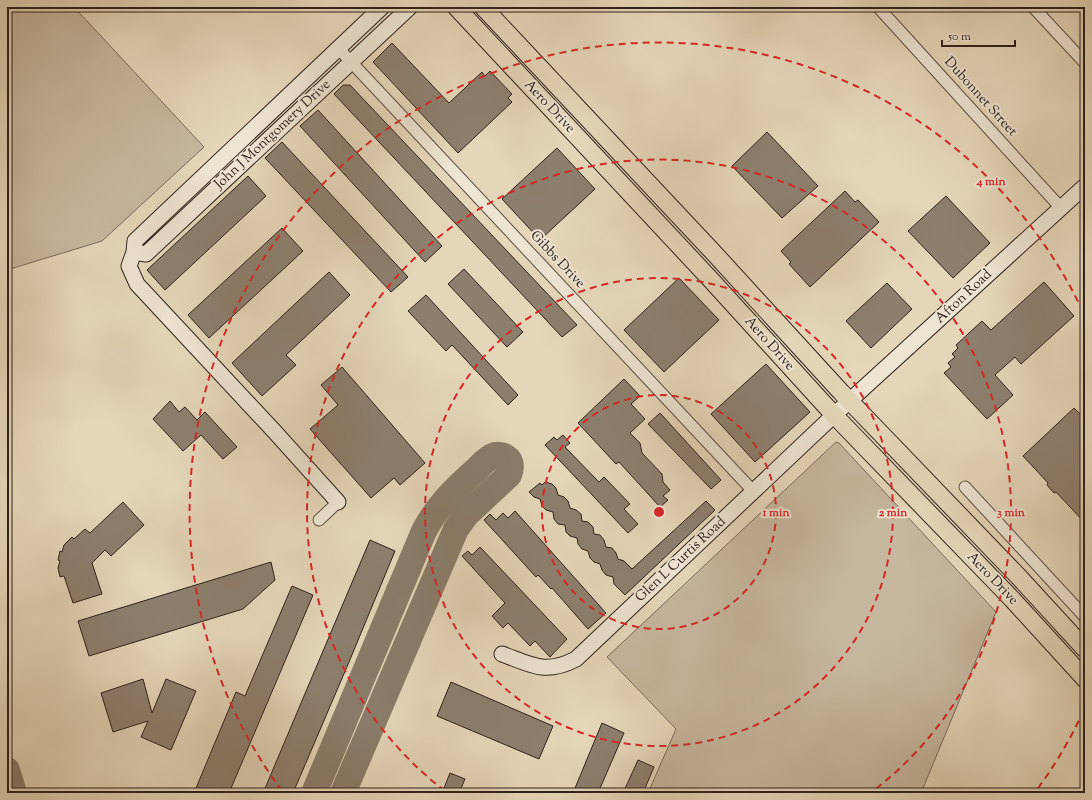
<svg xmlns="http://www.w3.org/2000/svg" width="1092" height="800" font-family="'Sorts Mill Goudy',serif">
<style>
.green{fill:#c6b79e;stroke:#7a6c5d}
.lines{fill:none;stroke-linecap:round;stroke-linejoin:round}
.taxiway{stroke:#8a7c6a;stroke-width:26}
.building{fill:#8d7f6e;stroke:#2e211c}
.street-casing{stroke:#5c4e43;stroke-width:13}
.secondary-casing{stroke:#2e211c;stroke-width:17}
.primary-casing{stroke:#2e211c;stroke-width:19}
.street{stroke:#eee4d2;stroke-width:11}
.secondary{stroke:#eee4d2;stroke-width:15}
.primary{stroke:#e5d6b9;stroke-width:17}
.ring{fill:none;stroke:#d62828;stroke-width:2;stroke-dasharray:7 5}
.labels{text-anchor:middle;dominant-baseline:central;stroke-width:4;stroke-linejoin:round;paint-order:stroke}
.street-label{font-size:14px;fill:#2e211c;stroke:#eee4d2}
.centre{fill:#d62828;stroke:#eee4d2;stroke-width:2}
.ring-label{font-size:12px;text-anchor:middle;font-weight:bold;fill:#d62828;stroke:#eee4d2;stroke-width:4;stroke-linejoin:round;paint-order:stroke}
</style>
<rect width="100%" height="100%" fill="#e5d6b9"/>
<filter id="stains"><feTurbulence type="fractalNoise" baseFrequency=".005" numOctaves="4"/><feColorMatrix values="0 0 0 0 .2 0 0 0 0 .09 0 0 0 0 .02 0 0 0 .5 -.17"/></filter>
<radialGradient id="worn" r=".72"><stop offset=".6" stop-color="#630" stop-opacity="0"/><stop offset="1" stop-color="#630" stop-opacity=".3"/></radialGradient>
<path class="green" d="M7,7H74L204,147L102,241L7,270Z
M836,442L839,443L996,612L921,793H648L676,729L607,657Z"/>
<g class="lines">
<path class="taxiway" d="M7,770L14,793
M314,793L424,531C437,506 455,489 476,470C481,465 488,457 495,455C500,454 506,456 509,460C512,465 511,470 509,475L466,515L456,529L343,793"/>
</g>
<path class="building" d="M392,43L449,103L482,72L485,76L490,71L512,94L508,98L512,102L458,153L373,62Z
M343,85H350L577,325L562,337L334,94Z
M318,110L442,246L425,262L300,126Z
M767,132L818,186L782,218L732,166Z
M282,142L408,277L391,292L265,158Z
M557,148L595,189L540,240L502,199Z
M248,176L266,196L165,290L147,270Z
M845,191L855,202L858,200L879,222L810,287L789,264L791,262L781,251Z
M946,196L990,243L953,278L908,231Z
M282,228L303,251L209,338L188,315Z
M464,269L523,332L507,347L448,284Z
M329,272L350,295L286,355L296,365L262,396L232,363Z
M679,278L719,320L664,372L624,330Z
M1044,282L1074,316L1021,364L1015,357L995,375L1013,395L987,419L944,373L951,367L948,363L955,357L952,354L958,348L956,345L982,321L991,330Z
M887,283L912,309L871,348L846,321Z
M426,295L518,395L508,405L452,345L446,351L408,311Z
M766,364L810,412L755,462L711,414Z
M342,367L425,463L400,485L394,478L371,498L310,429L338,405L321,385Z
M624,379L640,396L631,404L645,419L630,433L640,443L642,453L662,474L663,482L670,490L663,496L668,500L660,507L619,462L616,464L578,423Z
M170,401L179,412L185,407L197,420L205,412L237,447L223,459L201,435L183,451L153,419Z
M1074,408L1085,419V523L1056,492L1054,493L1047,485L1048,483L1023,456Z
M660,413L721,480L711,489L648,424Z
M563,435L570,443L565,447L597,480L599,482L604,477L630,504L624,509L638,524L628,533L545,445L554,437L557,440Z
M545,482L552,484L556,488L558,495L564,497L568,501L570,508L576,510L581,514L582,521L588,522L593,527L594,534L600,535L604,540L606,547L612,548L616,553L618,559L624,561L632,569L706,501L715,510L625,595L614,584L613,577L606,575L602,570L600,564L594,562L590,558L588,551L582,549L578,544L577,538L570,536L566,532L565,525L558,524L554,519L553,512L546,510L542,506L540,499L534,497L529,492L540,483L542,485Z
M123,502L144,525L111,556L105,550L92,563L102,594L73,603L64,576L60,577L58,568L60,561L58,560L60,551L62,552L64,545L72,537L74,539L85,529L90,533Z
M515,511L606,613L588,629L552,588L551,589L538,575L536,577L484,520L490,514L496,520L503,513L508,518Z
M370,540L395,551L349,662L293,793H263Z
M480,547L567,639L550,657L535,641L530,646L508,623L503,628L492,616L505,603L462,556L468,551L472,555Z
M271,562L275,580L243,609L89,656L78,621Z
M292,586L313,595L229,793H194L236,692L245,696Z
M143,679L152,713L166,679L196,691L171,750L141,737L148,721L113,732L101,693Z
M451,682L553,726L539,759L437,716Z
M602,723L624,733L598,793H573Z
M638,760L654,767L643,793H623Z
M450,773L465,779L459,793H442Z"/>
<g class="lines">
<defs>
<path id="street" d="M878,7L1061,208
M1033,7L1085,63
M338,48L754,492
M965,487L1085,617
M319,520L338,502"/>
<path id="secondary" d="M134,252L146,254L410,7
M338,502L274,431L137,284L129,266L134,252L135,241L382,7
M502,654C532,665 545,675 576,659L834,415L1085,186"/>
<path id="primary" d="M456,7L712,281L834,415L1012,599L1085,679
M483,7L713,252L841,392L1018,576L1085,649"/>
</defs>
<use href="#street" class="street-casing"/>
<use href="#secondary" class="secondary-casing"/>
<use href="#primary" class="primary-casing"/>
<use href="#street" class="street"/>
<use href="#secondary" class="secondary"/>
<use href="#primary" class="primary"/>
</g>
<g class="ring">
<circle cx="659" cy="512" r="117"/>
<circle cx="659" cy="512" r="234"/>
<path d="M445 791A352 352 0 1 1 873 791"/>
<path d="M1084 710A469 469 0 0 1 1036 791M282 791A469 469 0 1 1 1084 314"/>
</g>
<g class="labels">
<g class="street-label">
<text transform="translate(980 97) rotate(48)">Dubonnet Street</text>
<text transform="translate(549 107) rotate(47)">Aero Drive</text>
<text transform="translate(273 135) rotate(-43)">John J Montgomery Drive</text>
<text transform="translate(557 260) rotate(47)">Gibbs Drive</text>
<text transform="translate(964 297) rotate(-43)">Afton Road</text>
<text transform="translate(769 344) rotate(48)">Aero Drive</text>
<text transform="translate(681 560) rotate(-43)">Glen L Curtis Road</text>
<text transform="translate(992 579) rotate(46)">Aero Drive</text>
</g>
</g>
<circle cx="659" cy="512" r="6" class="centre"/>
<g class="ring-label">
<text x="991" y="185">4 min</text>
<text x="776" y="516">1 min</text>
<text x="893" y="516">2 min</text>
<text x="1011" y="516">3 min</text>
</g>
<rect width="1092" height="800" fill="none" stroke="#e5d6b9" stroke-width="24"/>
<rect x="8" y="8" width="1076" height="784" fill="none" stroke="#2e211c" stroke-width="2"/>
<rect x="12" y="12" width="1068" height="776" fill="none" stroke="#2e211c"/>
<path d="M942 40v6h73v-6" fill="none" stroke="#2e211c" stroke-width="2"/>
<text x="948" y="40" font-size="12" fill="#2e211c" stroke="#eee4d2" stroke-width="3" paint-order="stroke">50 m</text>
<rect width="100%" height="100%" filter="url(#stains)"/>
<rect width="100%" height="100%" fill="url(#worn)"/>
</svg>
